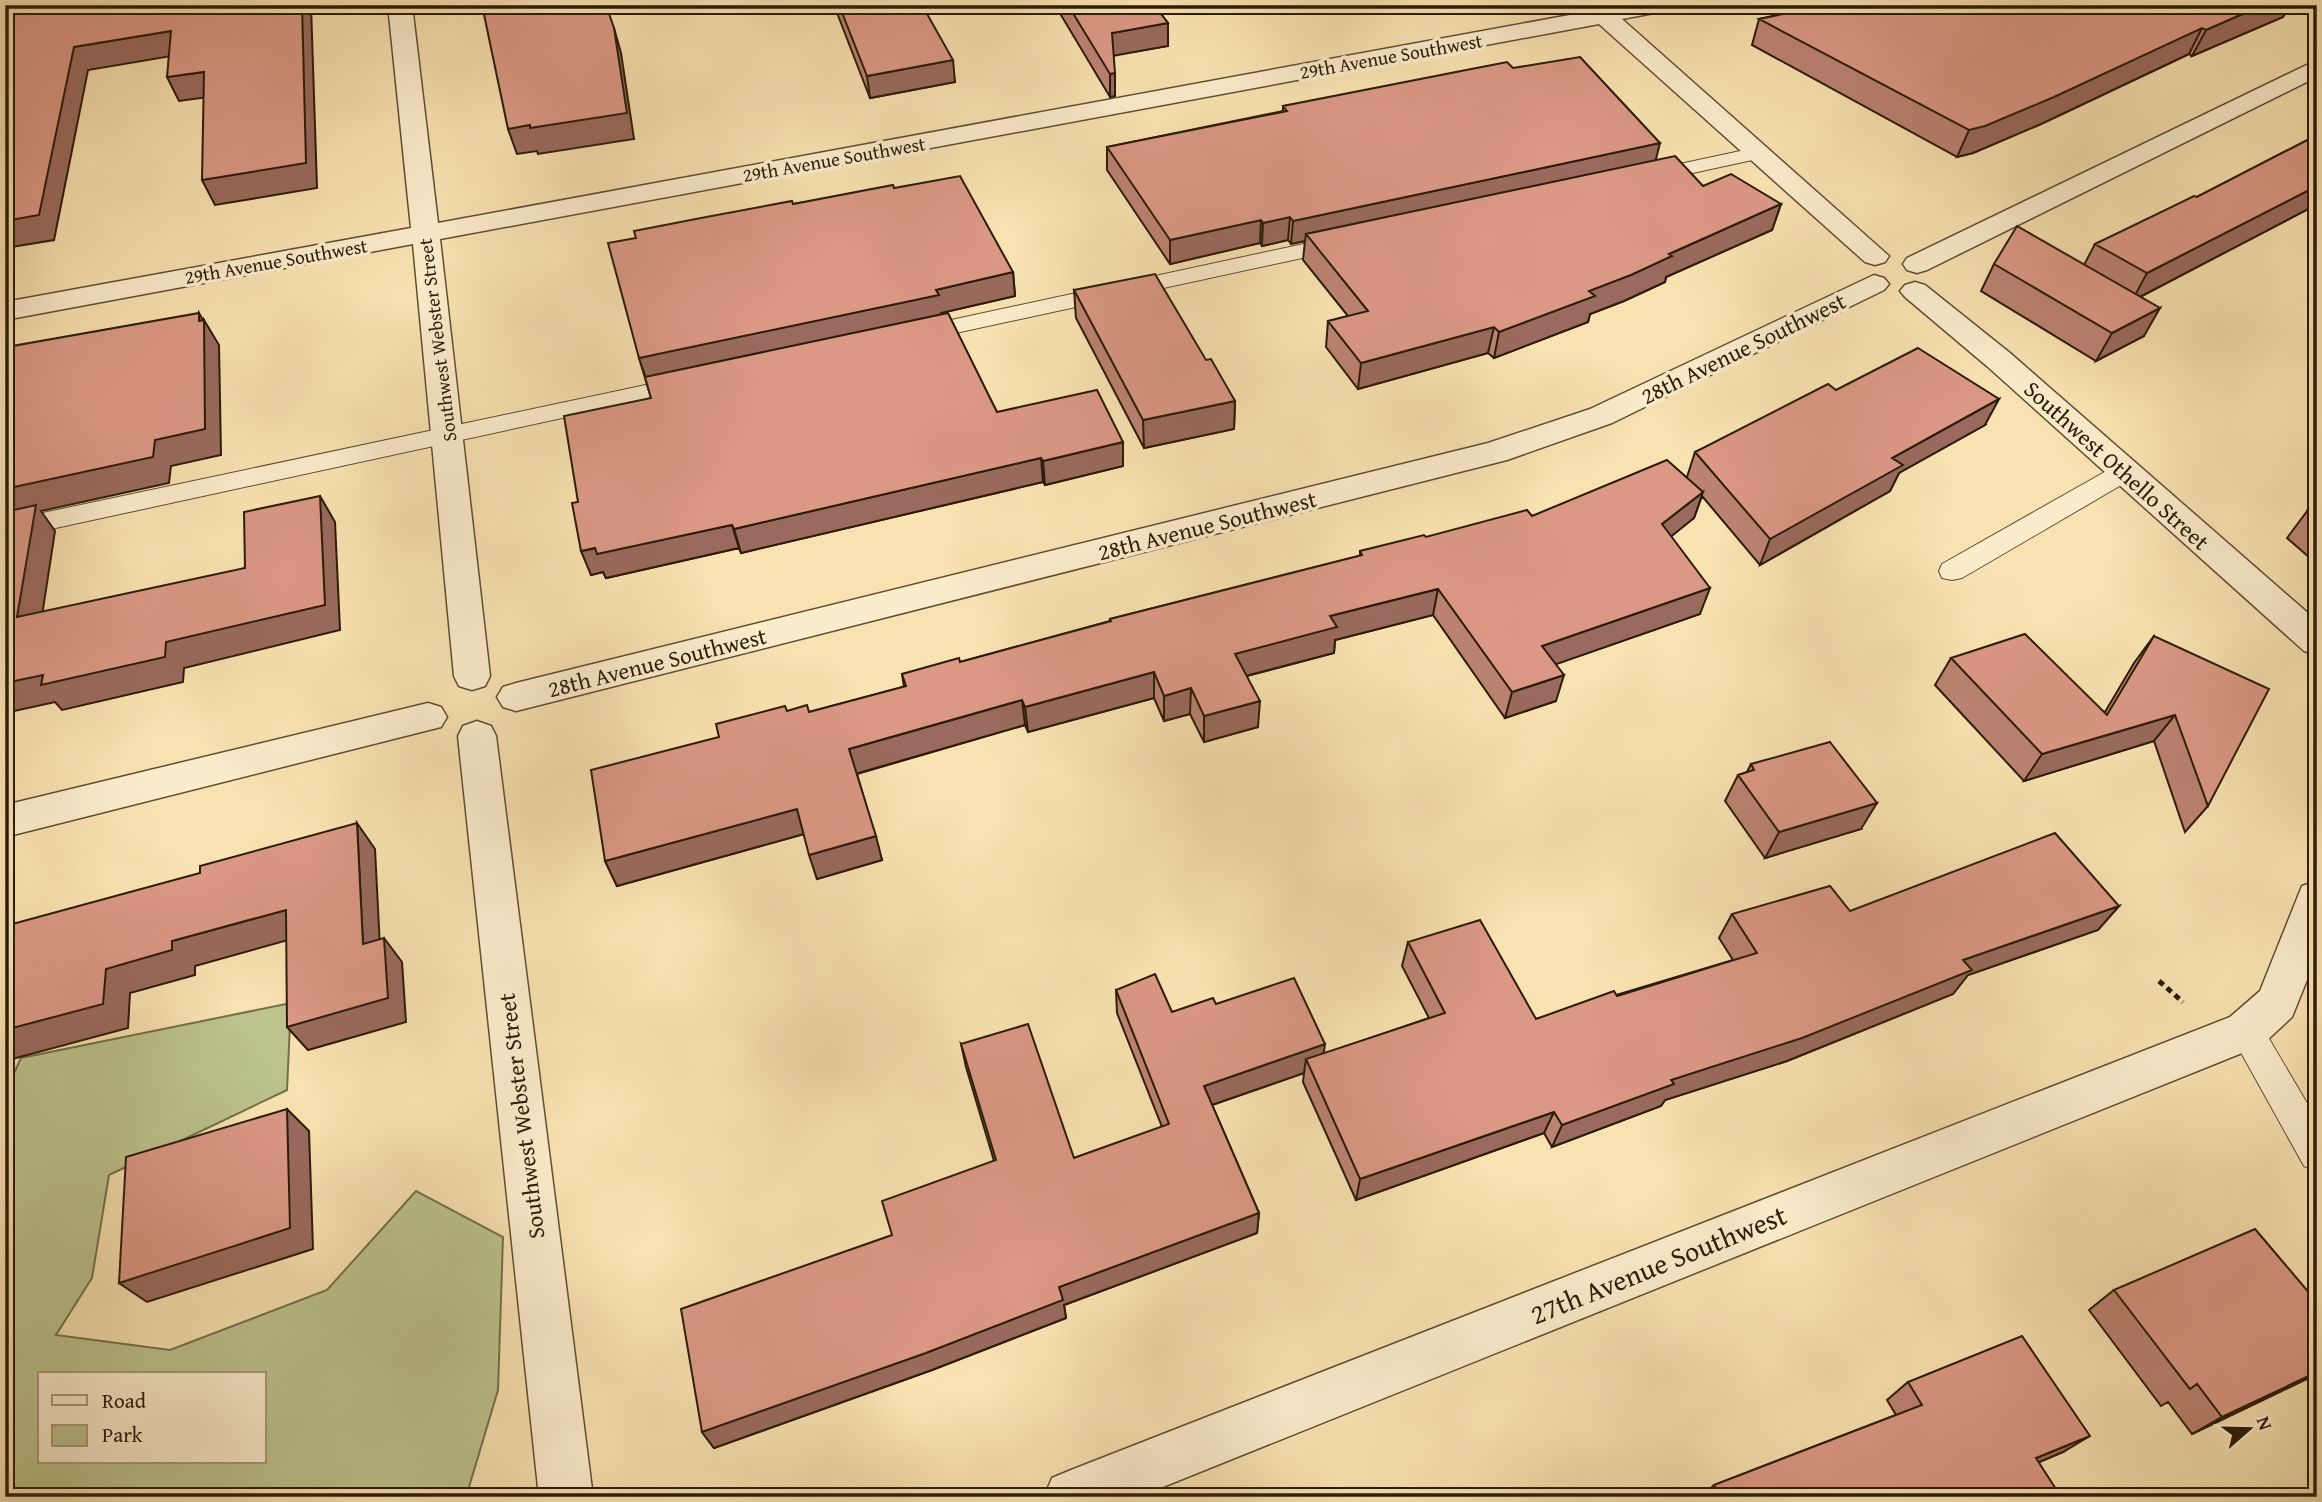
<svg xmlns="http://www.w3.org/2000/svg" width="2322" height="1502" font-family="'Gentium Book Plus',serif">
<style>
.green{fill:#bcc38c;stroke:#74704a;stroke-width:2;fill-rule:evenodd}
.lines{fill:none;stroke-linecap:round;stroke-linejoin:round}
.lane-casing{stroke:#5e4e32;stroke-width:2}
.street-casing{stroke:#5e4e32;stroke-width:3}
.path{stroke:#2b1c08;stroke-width:5;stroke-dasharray:6 4.5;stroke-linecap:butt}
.lane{fill:#fbeccc;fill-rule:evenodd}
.street{fill:#fbeccc;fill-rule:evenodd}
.wall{fill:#bc8372;stroke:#2b1c08;stroke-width:2}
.shaded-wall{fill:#996a5d;stroke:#2b1c08;stroke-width:2}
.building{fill:#db9885;stroke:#2b1c08;stroke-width:2}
.labels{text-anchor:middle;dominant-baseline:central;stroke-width:7;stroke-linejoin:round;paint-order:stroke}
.far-street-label{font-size:19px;fill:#2b1c08;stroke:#fbeccc}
.street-label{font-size:23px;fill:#2b1c08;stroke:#fbeccc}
.near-street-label{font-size:28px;fill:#2b1c08;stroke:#fbeccc}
</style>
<rect width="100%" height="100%" fill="#f9e2b1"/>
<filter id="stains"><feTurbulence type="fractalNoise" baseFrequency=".00286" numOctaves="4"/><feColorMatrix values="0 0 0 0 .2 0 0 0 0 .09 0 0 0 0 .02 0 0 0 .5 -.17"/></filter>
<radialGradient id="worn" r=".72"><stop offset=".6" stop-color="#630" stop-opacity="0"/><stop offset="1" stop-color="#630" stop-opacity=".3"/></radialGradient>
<path class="green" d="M291,1003L287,1090L109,1175L92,1278L56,1335L170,1350L327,1290L416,1191L503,1237L498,1390L466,1497H5V1093L21,1058ZM40,1374H264V1462H40Z"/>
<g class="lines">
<defs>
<path id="lane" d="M799,5L796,9L782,11L773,6Z
M1759,147L1766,149L1769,153L1766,157L1647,183L1640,181L1637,177L1640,173L1647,171Z
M1345,235L1353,237L1356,242L1353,247L914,342L906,340L902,335L906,330L914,328Z
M688,376L696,379L700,384L696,389L5,539V521Z
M2126,463L2135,465L2139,471L2135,477L1962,578L1952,580L1942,578L1939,571L1942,564L2117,465Z
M2246,1016L2258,1020L2317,1120V1171L2304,1166L2229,1031L2234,1020Z"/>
<path id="street" d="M388,5H412L438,223L1586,12L1580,5H1606L1609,8L1674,5L1670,10L1622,19L1889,256L1885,262L1875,265L1865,262L1599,24L440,239L490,676L485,686L472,690L459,686L454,676L413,244L5,320V302L411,228Z
M2317,60V77L1927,270L1917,273L1907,270L1903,264L1907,258Z
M1874,275L1884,278L1889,284L1884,290L1612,423L1507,460L516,711L503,707L497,697L503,687L516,683L1488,443L1590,409Z
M1915,282L1925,285L2010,353L2317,621V655L2304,651L1988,367L1905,297L1900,291L1905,285Z
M428,703L441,707L447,717L441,727L5,837V805Z
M477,721L491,726L496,736L593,1497H539L458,736L463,726Z
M2317,881V955L2292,1017L2262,1045L1138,1497H1044L1052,1478L1071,1470L2230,1017L2260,991L2302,886Z"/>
</defs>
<use href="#lane" class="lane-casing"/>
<use href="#street" class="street-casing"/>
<path class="path" d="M2159,981L2183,1002"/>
<use href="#lane" class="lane"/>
<use href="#street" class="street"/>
</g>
<path class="wall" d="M834,5H922L955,82L870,98Z
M1055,5H1154L1168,23V46L1113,55L1115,96L1110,97Z
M1796,5H2290L2283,17L2192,56L2189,54L2041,124L1973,153L1957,157L1752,45L1759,19L1793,12Z
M1513,68L1656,159L1703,186L1781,204L1772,230L1666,277L1665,282L1624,301L1590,314L1588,322L1494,358L1488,353L1358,389L1326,347L1328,321L1348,316L1303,260L1305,241L1291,244L1288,240L1262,246L1260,243L1170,264L1107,170V147L1283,111V106Z
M2317,135V209L2312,207L2140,297L2144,336L2096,361L1981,291L1994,264L2084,265L2095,244L2197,197Z
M894,188L1013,272L1015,296L941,313L997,412L1123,442V466L1045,485L1043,482L741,553L739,548L606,578L603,572L591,575L578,502L651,398L639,358L636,238L793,204Z
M1074,290L1206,360L1235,401L1234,429L1144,448L1076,318Z
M1836,390L1985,425L1899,473L1890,491L1760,565L1702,496L1694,518L1671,536L1700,614L1555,664L1556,701L1505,718L1433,615L1335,640L1334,653L1247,676L1258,727L1204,742L1190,714L1164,721L1154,698L1028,732L1025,725L857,774L882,860L817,879L804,834L617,886L605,861L719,737L787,711L809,712L904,687L902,674L960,662L1110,621V619L1360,556V551L1532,516L1687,477L1695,452Z
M2317,508V564L2287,538L2308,510Z
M2154,636L2208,806L2185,832L2154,741L2024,781L1935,685L1951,658L2105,712L2134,663Z
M1751,764L1861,829L1765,858L1725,801L1738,775L1747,772Z
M2119,906L2098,930L1968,975L1953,994L1787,1061L1665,1100L1661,1106L1552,1147L1544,1133L1356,1200L1303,1082L1304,1073L1212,1105L1259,1213L1257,1233L1064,1305L1066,1318L932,1370L714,1448L702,1432L892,1235L994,1161L966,1067L961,1044L1074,1158L1162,1127L1117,1013L1116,990L1172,1012L1216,1004L1324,1054L1429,1018L1402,966L1408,942L1536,1019L1733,960L1719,938L1732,914Z
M2114,1290L2317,1374L2192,1434L2168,1402L2161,1406L2089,1310Z
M1908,1382L2063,1452L2039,1462L1702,1496L1714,1485L1896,1415L1887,1400Z"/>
<path class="shaded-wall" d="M302,5H311L317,188L215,205L202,180Z
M2263,5H2290L2283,17L2192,56L2206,30Z
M1168,23V46L1112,56V33Z
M614,28L621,53L634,139L538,154L537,151L517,154L508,129Z
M2202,28L2189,54L2041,124L1973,153L1957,157L1969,130Z
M171,31L183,54L88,70L54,240L5,248V221L74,47Z
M953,60L955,82L870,98L867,76Z
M204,72L216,96L179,101L167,77Z
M1115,73V96L1110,97V74Z
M1660,143L1654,167L1306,234L1305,241L1291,244L1293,221Z
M2317,186V200L2312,207L2132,301L2147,273Z
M1781,204L1772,230L1666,277L1665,282L1624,301L1590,314L1588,322L1494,358L1499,332L1669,254Z
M1290,217L1288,240L1262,246L1263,223Z
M1261,220L1260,243L1170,264V240Z
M1013,272L1015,296L941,313L942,319L647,381L639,358Z
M2160,308L2144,336L2096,361L2112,333Z
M199,313L204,322V320L219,345L221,455L171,466L169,483L41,511L55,531L38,642L17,617L5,519V489L155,440L199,321Z
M1494,327L1488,353L1358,389L1361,363Z
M1999,399L1985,425L1899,473L1890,491L1760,565L1770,539L1892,458Z
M1235,401L1234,429L1144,448L1143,420Z
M1123,442V466L1045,485L1043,461Z
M1041,458L1043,482L741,553L734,529Z
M1703,492L1694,518L1653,551L1662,524Z
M320,496L335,522L340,630L184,668L183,682L62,710L55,702L5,713V683L166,642Z
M732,525L739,548L606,578L603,572L591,575L581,551Z
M1710,588L1700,614L1534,672L1542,646Z
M1438,589L1433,615L1335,640L1334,653L1234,679L1235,654L1330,616Z
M1154,672V698L1028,732L1025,707Z
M1564,675L1556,701L1505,718L1512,692Z
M1191,688L1190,714L1164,721V696Z
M1022,700L1025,725L855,774L849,749Z
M1260,701L1258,727L1204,742V716Z
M2175,715L2154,741L2024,781L2042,754Z
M1877,803L1861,829L1765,858L1779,832Z
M797,809L804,834L617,886L605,861Z
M357,823L375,849L381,968L363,944Z
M876,836L882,860L817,879L809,855Z
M2119,906L2098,930L1968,975L1953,994L1787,1061L1665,1100L1661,1106L1552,1147L1562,1125L1963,960Z
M286,910L306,935L195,966V975L130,993L128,1028L5,1061V1030L106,969L172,941Z
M384,938L402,962L406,1022L308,1050L287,1027Z
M1325,1044L1322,1067L1306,1059L1304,1073L1203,1108L1204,1086Z
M287,1109L309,1131L313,1249L147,1302L119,1283Z
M1554,1112L1544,1133L1356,1200L1360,1179Z
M1259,1213L1257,1233L1064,1305L1066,1318L932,1370L714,1448L702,1432L1059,1287Z
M2317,1372V1374L2192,1434L2222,1417Z
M2090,1436L2063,1452L2011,1474L2036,1458Z"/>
<path class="building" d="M5,5H302L306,163L202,180L204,72L167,77L171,31L74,47L39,215L5,221Z
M482,5H606L614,28L627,113L530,128V125L508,129Z
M839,5H922L953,60L867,76Z
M1068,5H1154L1168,23L1112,33L1115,73L1110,74Z
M1796,5H2263L2206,30L2202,28L2054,97L1985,126L1969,130L1759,19L1802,10Z
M1580,57L1660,143L1293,221L1290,217L1263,223L1261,220L1170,240L1107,147L1287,111L1283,106L1456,72L1507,62L1513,68Z
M2317,135V186L2147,273L2095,244L2194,196L2197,197Z
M1675,156L1703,186L1731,174L1781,204L1669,254L1672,256L1631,275L1589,291L1595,296L1499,332L1494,327L1361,363L1328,321L1368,311L1306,234Z
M960,176L1013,272L936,290L939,295L639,358L608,243L636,238L634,231L701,218L792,201L793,204L893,185L894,188Z
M2017,226L2160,308L2112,333L1994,264Z
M1155,274L1206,360L1211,359L1235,401L1143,420L1074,290Z
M199,313V321L204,320L205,429L155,440L153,457L5,489V354L7,347Z
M948,313L997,412L1097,390L1123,442L1043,461L1041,458L734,529L732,525L597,554L595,548L581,551L572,503L578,502L564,416L651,398L645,377Z
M1918,348L1999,399L1892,458L1903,465L1770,539L1695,452L1828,384L1836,390Z
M1667,460L1703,492L1662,524L1710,588L1542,646L1564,675L1512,692L1438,589L1330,616L1337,627L1235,654L1260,701L1204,716L1191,688L1164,696L1154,672L1025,707L1022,700L849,749L876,836L809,855L797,809L605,861L591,770L719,737L716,724L785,706L787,711L807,705L809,712L906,686L902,674L959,658L960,662L1111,621L1110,619L1362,555L1360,551L1424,535L1426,537L1527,510L1532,516Z
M320,496L325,605L166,642L165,657L41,685L43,675L5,683V512L36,505L17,617L245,568L244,512Z
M2317,508V518L2308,510Z
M2025,634L2107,715L2154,636L2269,689L2208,806L2175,715L2042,754L1951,658Z
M1830,742L1877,803L1779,832L1738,775L1754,770L1751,764Z
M357,823L363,944L384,938L388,998L287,1027L286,910L172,941V950L106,969L103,1004L5,1030V926L200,873V866Z
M2055,833L2119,906L1963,960L1972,970L1802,1038L1671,1080L1674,1084L1562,1125L1554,1112L1360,1179L1306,1059L1445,1013L1408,942L1480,920L1536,1019L1614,991L1617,996L1757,953L1732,914L1830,886L1850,911Z
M1155,974L1172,1012L1213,998L1216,1004L1294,978L1325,1044L1204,1086L1259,1213L1059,1287L1063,1300L926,1353L702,1432L681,1309L892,1235L882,1201L996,1160L961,1044L1028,1024L1074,1158L1169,1124L1116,990Z
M287,1109L290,1228L119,1283L126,1157Z
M2255,1229L2317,1302V1372L2222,1417L2197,1384L2190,1389L2114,1290Z
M2022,1336L2090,1436L2036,1458L2061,1497H1700L1717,1490L1714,1485L1922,1405L1908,1382Z"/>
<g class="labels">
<g class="far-street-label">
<text transform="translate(1391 56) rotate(-10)">29th Avenue Southwest</text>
<text transform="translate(834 159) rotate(-10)">29th Avenue Southwest</text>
<text transform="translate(276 261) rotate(-10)">29th Avenue Southwest</text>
<text transform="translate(437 340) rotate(-97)">Southwest Webster Street</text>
</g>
<g class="street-label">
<text transform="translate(1743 348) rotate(-26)">28th Avenue Southwest</text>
<text transform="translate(2117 465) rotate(42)">Southwest Othello Street</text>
<text transform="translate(1207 525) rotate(-14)">28th Avenue Southwest</text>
<text transform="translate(657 662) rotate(-14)">28th Avenue Southwest</text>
<text transform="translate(521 1116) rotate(-97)">Southwest Webster Street</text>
</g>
<g class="near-street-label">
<text transform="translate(1658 1264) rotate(-22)">27th Avenue Southwest</text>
</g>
</g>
<rect width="2322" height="1502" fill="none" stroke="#f9e2b1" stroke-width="28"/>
<rect x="7" y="7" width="2308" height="1488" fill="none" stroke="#2b1c08" stroke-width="3.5"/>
<rect x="14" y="14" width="2294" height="1474" fill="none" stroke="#2b1c08" stroke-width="2"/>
<rect x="38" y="1372" width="228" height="91" fill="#fbeccc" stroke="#a8997e" stroke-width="2"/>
<rect x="52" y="1395" width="35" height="10" fill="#fbeccc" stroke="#a8997e" stroke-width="2"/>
<text x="102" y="1408" font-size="21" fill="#2b1c08">Road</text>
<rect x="52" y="1425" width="35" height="21" fill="#bcc38c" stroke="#a8997e" stroke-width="2"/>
<text x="102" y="1442" font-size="21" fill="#2b1c08">Park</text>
<g transform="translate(2249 1429) rotate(70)" stroke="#fbeccc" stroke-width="5" paint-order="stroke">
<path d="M0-5L12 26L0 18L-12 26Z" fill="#2b1c08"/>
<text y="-10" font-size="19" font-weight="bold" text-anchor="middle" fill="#2b1c08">N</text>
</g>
<rect width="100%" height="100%" filter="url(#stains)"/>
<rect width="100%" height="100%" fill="url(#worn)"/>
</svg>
